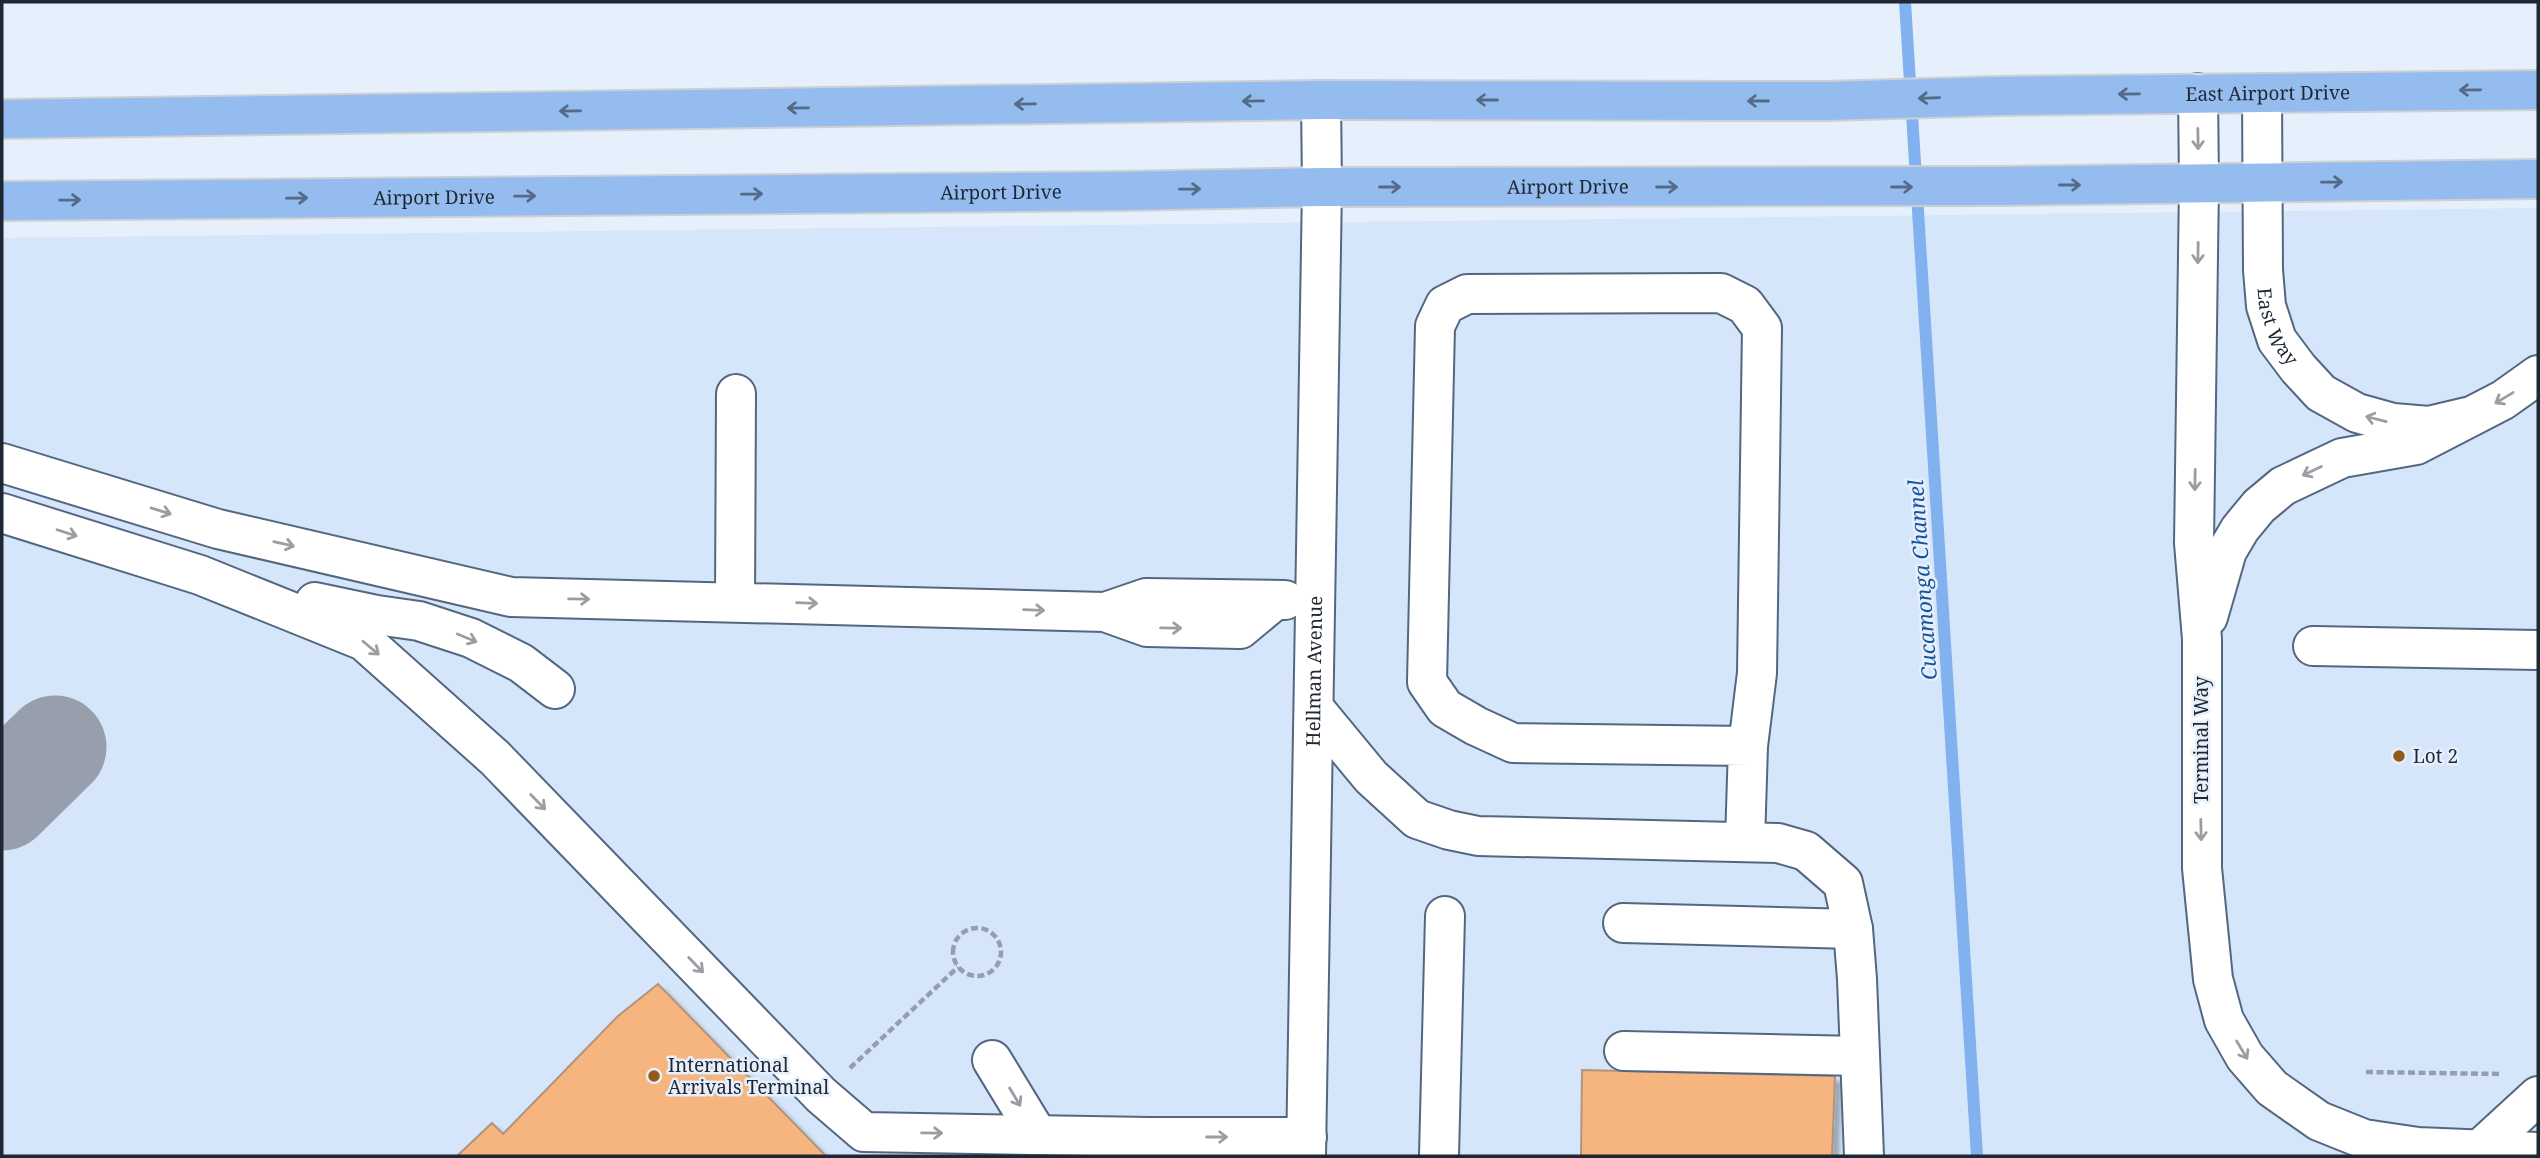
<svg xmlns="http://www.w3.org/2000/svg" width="2540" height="1158" font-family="'Noto Serif',serif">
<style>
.built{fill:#d5e6fb}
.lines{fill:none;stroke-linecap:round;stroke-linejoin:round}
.stream{stroke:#82b1ef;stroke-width:12}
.taxiway{stroke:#969fab;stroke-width:103}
.building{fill:#f6b57e;stroke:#b1947d;stroke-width:2;filter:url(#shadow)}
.minor-casing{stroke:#536781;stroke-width:42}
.major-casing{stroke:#cecfd2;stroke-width:42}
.path{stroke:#959eaa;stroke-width:4.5;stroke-dasharray:7 3.5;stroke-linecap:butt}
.minor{stroke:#fff;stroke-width:38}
.major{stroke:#95bcef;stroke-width:38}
.oneway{stroke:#546a87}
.oneway2{stroke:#9a9ea3}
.poi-dot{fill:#95581b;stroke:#e6effc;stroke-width:2.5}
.labels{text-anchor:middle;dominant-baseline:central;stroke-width:5;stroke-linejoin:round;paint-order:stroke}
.street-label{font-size:19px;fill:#1f2732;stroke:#e6effc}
.poi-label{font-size:19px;fill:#1f2732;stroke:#e6effc;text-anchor:start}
.water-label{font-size:21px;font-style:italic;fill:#16539d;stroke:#e6effc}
</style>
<defs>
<filter id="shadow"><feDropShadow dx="6" dy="6" stdDeviation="2" flood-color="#0004"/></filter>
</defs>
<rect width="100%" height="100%" fill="#e6effc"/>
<path class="built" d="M2538,208V1156H2V238Z"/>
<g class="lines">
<path class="stream" d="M1905,2L1977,1156"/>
<path class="taxiway" d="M2,799L55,747"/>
</g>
<path class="building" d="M658,984L826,1156H457L492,1123L503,1134L618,1016Z
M1582,1070L1835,1076L1832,1156H1581Z"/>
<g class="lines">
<defs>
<g id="minor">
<path d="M2198,93L2199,184L2194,543L2202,639V868L2213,979L2224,1020L2245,1057L2272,1088L2319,1121L2364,1139L2418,1147L2538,1152"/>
<path id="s1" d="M2262,93L2263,270L2266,306L2277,340L2298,368L2321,393L2357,413L2393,423L2429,426L2467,417"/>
<path d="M2,463L218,529L511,597L1105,612L1147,627L1240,629L1275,600"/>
<path d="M2,513L200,575L364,641L495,758L821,1095L864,1132L1149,1137H1307"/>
<path d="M735,601L736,394"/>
<path d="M315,602L377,615L419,621L471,638L521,663L555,689"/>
<path d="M1105,612L1146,598L1285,600"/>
<path d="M2208,617L2227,551L2240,529L2259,506L2283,486L2342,458L2416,445L2503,400L2538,375"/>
<path d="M2313,646L2538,650"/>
<path d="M1314,708L1371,777L1417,819L1449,830L1478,836L1778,843L1806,851L1843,883L1853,929L1857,979L1864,1156"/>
<path d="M1745,842L1748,746L1757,673L1762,328L1745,305L1721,293L1467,294L1445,305L1435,326L1427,682L1445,708L1476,726L1513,743L1748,746"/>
<path d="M1623,923L1853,929"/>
<path d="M1624,1051L1860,1056"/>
<path d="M992,1060L1037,1134"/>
<path d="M2478,1151L2538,1096"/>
<path id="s2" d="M1306,1156L1322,187L1321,100"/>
<path d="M1439,1156L1445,916"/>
</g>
<g id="major">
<path id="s3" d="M2,119L1321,100L1827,101L1997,96L2538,90"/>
<path id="s4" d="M2,201L1122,191L1322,187L2002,186L2538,179"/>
</g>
</defs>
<use href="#minor" class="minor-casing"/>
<use href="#major" class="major-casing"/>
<path class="path" d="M953 952a24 24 0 1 1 48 0a24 24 0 1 1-48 0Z
M850,1068L958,967
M2366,1072L2502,1074"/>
<use href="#minor" class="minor"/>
<use href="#major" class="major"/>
</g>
<defs><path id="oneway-shaft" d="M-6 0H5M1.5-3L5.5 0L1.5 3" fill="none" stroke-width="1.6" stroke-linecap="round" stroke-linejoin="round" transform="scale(1.75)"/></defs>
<g class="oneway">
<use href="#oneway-shaft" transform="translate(2470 90) rotate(179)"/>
<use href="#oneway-shaft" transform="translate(2129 94) rotate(179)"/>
<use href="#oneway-shaft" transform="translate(1929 98) rotate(178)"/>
<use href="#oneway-shaft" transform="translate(1487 100) rotate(-180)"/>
<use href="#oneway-shaft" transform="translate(1253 101) rotate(179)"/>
<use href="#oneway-shaft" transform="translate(1758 101) rotate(-180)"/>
<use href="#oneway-shaft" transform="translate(1025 104) rotate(179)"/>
<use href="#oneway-shaft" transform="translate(798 108) rotate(179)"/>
<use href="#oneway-shaft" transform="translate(570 111) rotate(179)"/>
<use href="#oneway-shaft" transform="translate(2332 182) rotate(-1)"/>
<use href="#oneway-shaft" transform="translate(2070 185)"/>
<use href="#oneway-shaft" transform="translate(1390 187)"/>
<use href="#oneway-shaft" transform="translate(1667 187)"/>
<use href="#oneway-shaft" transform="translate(1902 187)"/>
<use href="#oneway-shaft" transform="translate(1190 189) rotate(-1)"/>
<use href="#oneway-shaft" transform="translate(752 194) rotate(-1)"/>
<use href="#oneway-shaft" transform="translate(525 196) rotate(-1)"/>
<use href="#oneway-shaft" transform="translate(297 198) rotate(-1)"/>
<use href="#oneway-shaft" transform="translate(70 200) rotate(-1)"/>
</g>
<g class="oneway2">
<use href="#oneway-shaft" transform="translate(2198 139) rotate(89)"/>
<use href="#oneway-shaft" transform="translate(2198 253) rotate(91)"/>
<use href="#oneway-shaft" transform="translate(2504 398) rotate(149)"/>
<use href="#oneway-shaft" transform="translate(2376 419) rotate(-165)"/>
<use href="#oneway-shaft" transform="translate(2312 471) rotate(154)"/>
<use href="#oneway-shaft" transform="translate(2195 480) rotate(91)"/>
<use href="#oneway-shaft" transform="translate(161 511) rotate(17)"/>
<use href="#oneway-shaft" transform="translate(67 533) rotate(18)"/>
<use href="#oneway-shaft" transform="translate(284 544) rotate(13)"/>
<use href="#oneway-shaft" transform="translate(579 599) rotate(1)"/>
<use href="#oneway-shaft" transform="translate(807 603) rotate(2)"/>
<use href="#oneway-shaft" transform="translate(1034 610) rotate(2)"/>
<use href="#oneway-shaft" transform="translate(1171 628) rotate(1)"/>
<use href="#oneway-shaft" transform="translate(467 638) rotate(22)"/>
<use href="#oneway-shaft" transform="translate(371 648) rotate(40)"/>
<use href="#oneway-shaft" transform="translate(538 802) rotate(46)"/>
<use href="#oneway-shaft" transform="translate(2201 830) rotate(89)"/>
<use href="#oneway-shaft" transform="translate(696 965) rotate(46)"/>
<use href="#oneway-shaft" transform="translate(2242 1050) rotate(59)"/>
<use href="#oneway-shaft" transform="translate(1015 1097) rotate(59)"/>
<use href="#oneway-shaft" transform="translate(932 1133) rotate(1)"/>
<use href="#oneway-shaft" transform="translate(1217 1137)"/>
</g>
<g class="poi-dot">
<circle cx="2399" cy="756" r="7"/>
<circle cx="654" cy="1076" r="7"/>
</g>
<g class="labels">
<g class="street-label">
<text stroke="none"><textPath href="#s3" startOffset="2266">East Airport Drive</textPath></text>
<text stroke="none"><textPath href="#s4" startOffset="1566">Airport Drive</textPath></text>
<text stroke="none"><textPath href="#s4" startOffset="999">Airport Drive</textPath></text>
<text stroke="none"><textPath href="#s4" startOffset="432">Airport Drive</textPath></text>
<text stroke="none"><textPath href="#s1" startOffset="236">East Way</textPath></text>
<text stroke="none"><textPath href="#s2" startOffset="485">Hellman Avenue</textPath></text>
<text transform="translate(2201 740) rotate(-90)">Terminal Way</text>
</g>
<g class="poi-label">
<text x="2413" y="756">Lot 2</text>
<text x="668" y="1065">International<tspan x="668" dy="22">Arrivals Terminal</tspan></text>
</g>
<g class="water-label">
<text transform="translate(1922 580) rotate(-94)">Cucamonga Channel</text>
</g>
</g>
<rect width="2540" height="1158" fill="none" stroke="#1f2732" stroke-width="7"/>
</svg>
